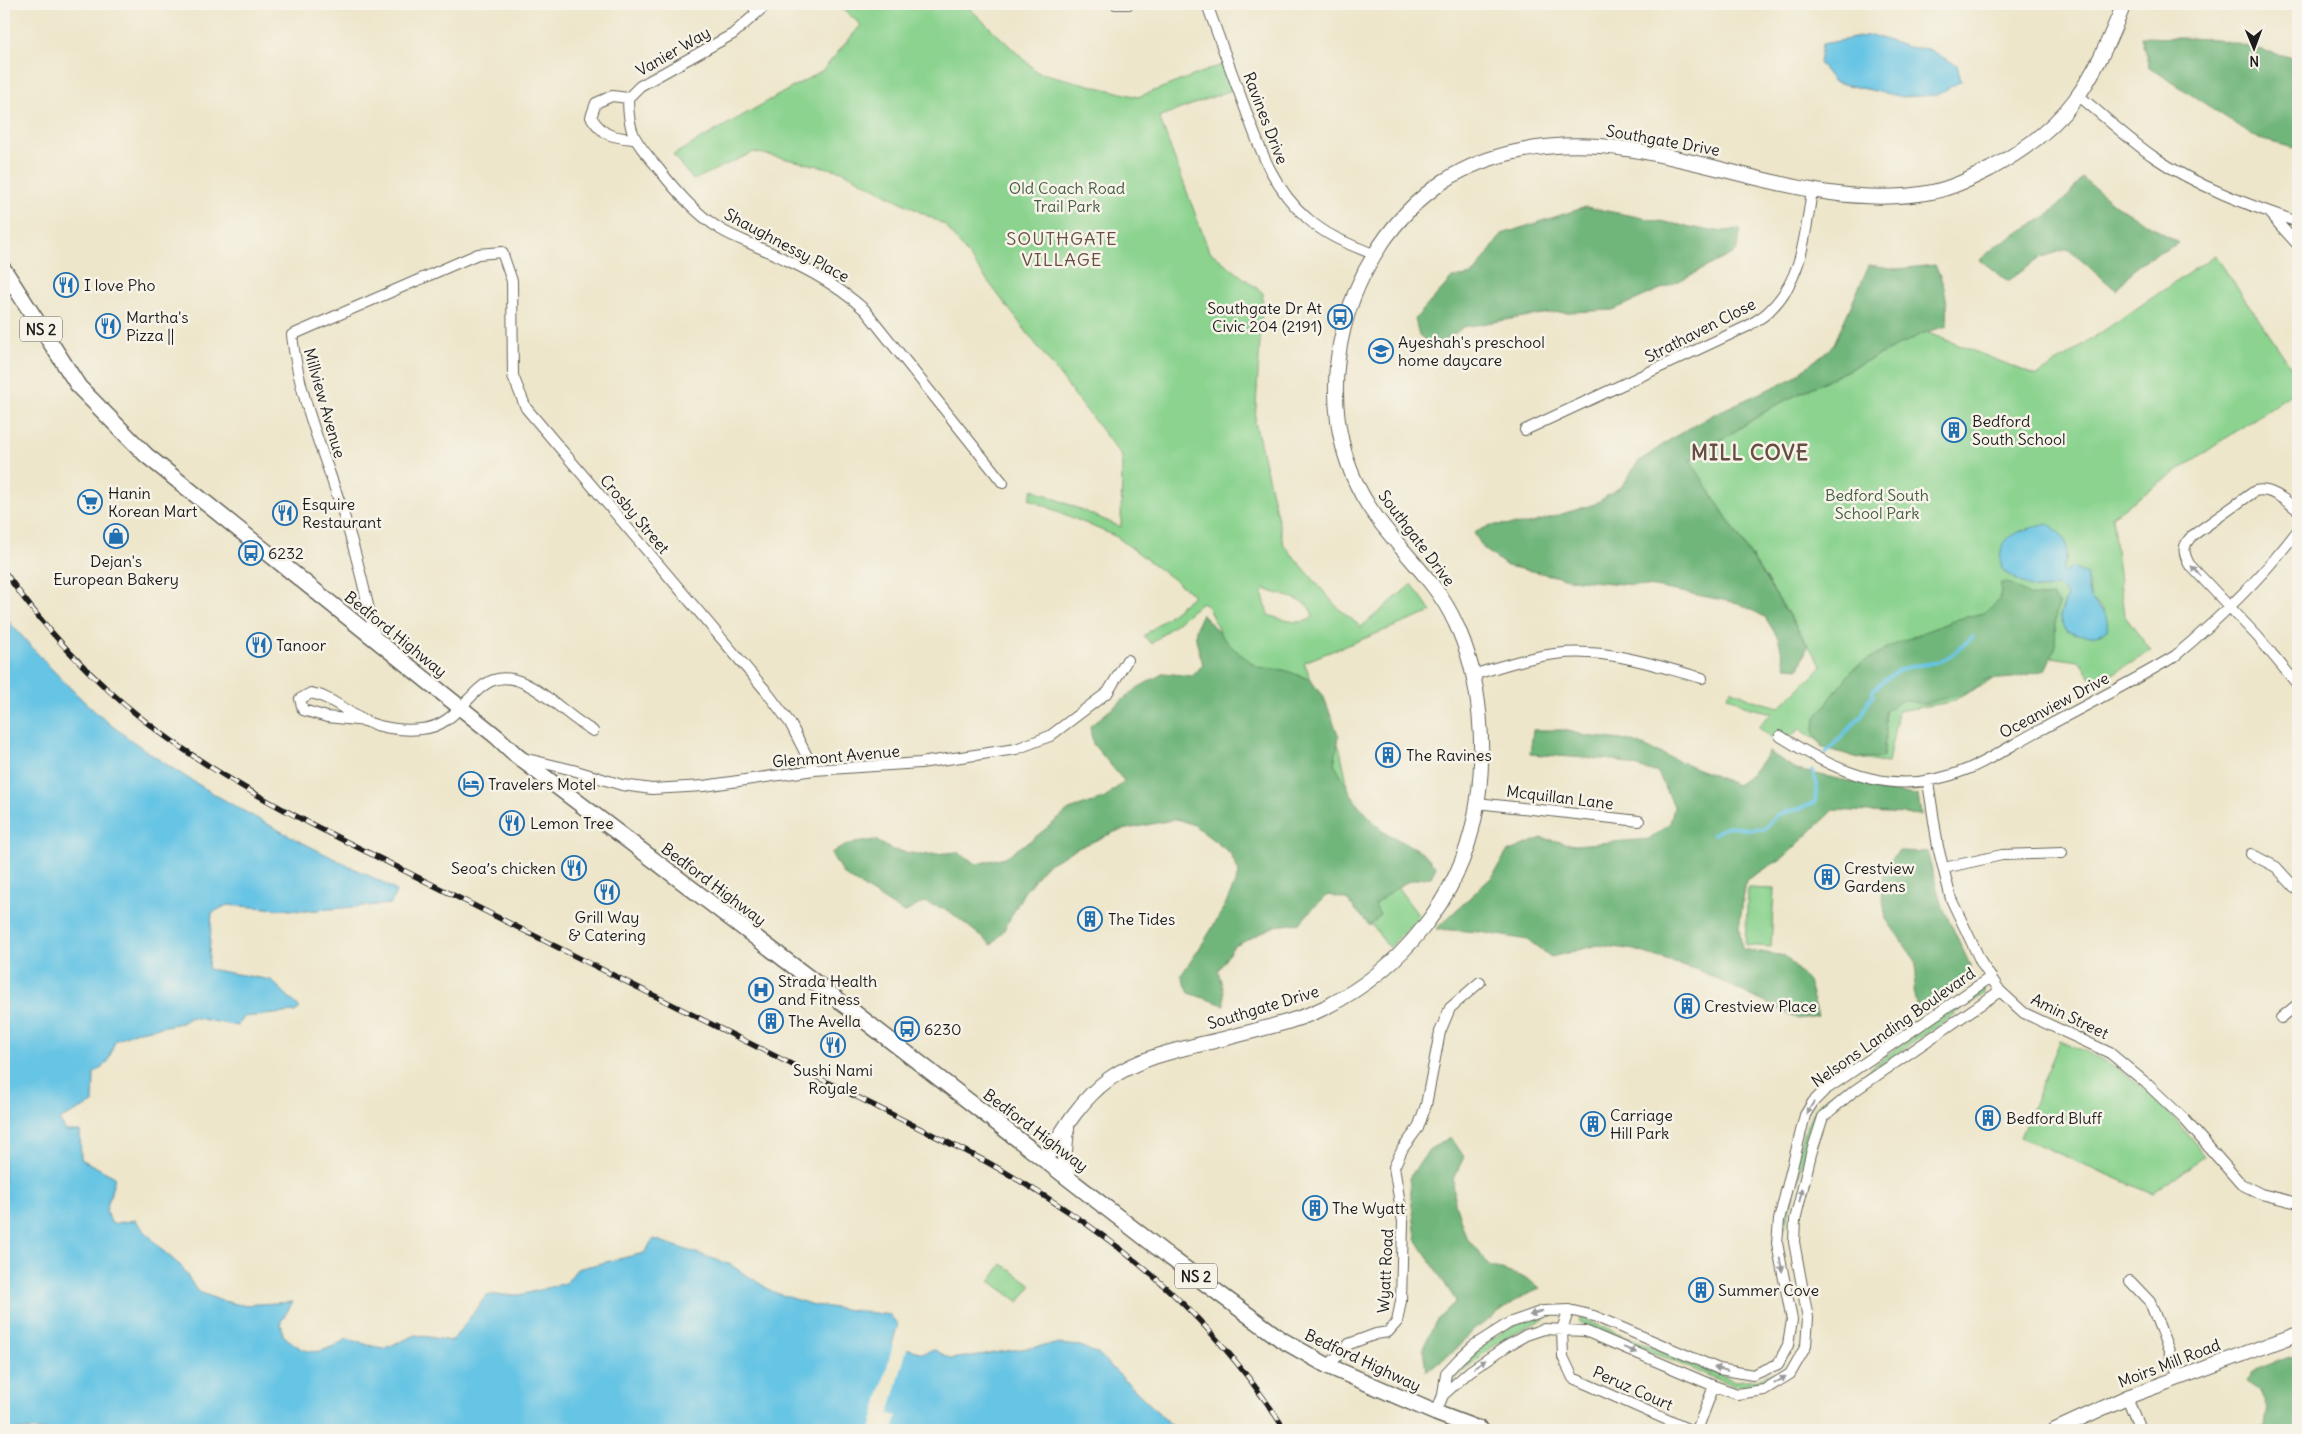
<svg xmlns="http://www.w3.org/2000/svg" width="2302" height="1434" font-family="Delius,sans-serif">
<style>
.green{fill:#8bd38f;stroke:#547856;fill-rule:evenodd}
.forest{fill:#70b57a;stroke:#46684b}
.water{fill:#66c4e4;stroke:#417080}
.pier{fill:#ede6ca}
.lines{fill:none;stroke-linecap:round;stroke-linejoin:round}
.stream{stroke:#66c4e4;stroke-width:4}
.street-casing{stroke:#656359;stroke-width:12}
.secondary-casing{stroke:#656359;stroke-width:16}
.primary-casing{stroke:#656359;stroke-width:18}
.street{stroke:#fff;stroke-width:10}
.secondary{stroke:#fff;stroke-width:14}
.primary{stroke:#fff;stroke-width:15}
.rail-casing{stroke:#1c1c1c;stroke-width:5.5}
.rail{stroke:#f7f3e8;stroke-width:4;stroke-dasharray:11;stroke-linecap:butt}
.oneway{fill:#999}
.labels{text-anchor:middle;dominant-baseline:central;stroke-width:5;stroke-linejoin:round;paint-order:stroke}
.shield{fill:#f7f3e8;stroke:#5e5c59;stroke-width:1}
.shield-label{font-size:15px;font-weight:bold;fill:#1c1c1c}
.street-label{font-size:16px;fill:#1c1c1c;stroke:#f7f3e8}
.park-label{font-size:16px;fill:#435c44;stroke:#f7f3e8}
.poi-label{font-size:16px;fill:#1c1c1c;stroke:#f7f3e8;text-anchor:start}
.neighbourhood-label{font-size:18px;letter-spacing:1px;fill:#664f42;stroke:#f7f3e8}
.district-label{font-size:21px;font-weight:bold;letter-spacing:1px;fill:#664f42;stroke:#f7f3e8}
</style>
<rect width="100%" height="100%" fill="#f7f3e8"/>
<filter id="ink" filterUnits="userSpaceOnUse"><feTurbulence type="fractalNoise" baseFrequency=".02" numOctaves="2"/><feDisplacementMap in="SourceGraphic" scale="10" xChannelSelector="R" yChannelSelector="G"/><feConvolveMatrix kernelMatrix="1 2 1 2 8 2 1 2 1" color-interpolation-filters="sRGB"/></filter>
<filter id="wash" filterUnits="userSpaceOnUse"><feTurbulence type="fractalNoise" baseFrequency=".0096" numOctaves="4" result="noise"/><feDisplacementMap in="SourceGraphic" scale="20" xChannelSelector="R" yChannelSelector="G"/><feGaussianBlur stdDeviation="1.12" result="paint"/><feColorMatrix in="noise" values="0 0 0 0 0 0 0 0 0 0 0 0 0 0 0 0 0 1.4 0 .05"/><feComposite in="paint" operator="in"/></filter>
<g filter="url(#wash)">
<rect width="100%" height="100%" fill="#ede6ca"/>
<path class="green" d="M837,4H965L1037,72L1138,97L1224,64L1234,89L1159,117L1209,251L1263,293L1255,422L1284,545L1336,606L1361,627L1412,584L1432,612L1304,662L1340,749L1358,834L1419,916L1389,948L1342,884L1207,606L1202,602L1151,644L1144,636L1194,595L1117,537L1029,499L1033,489L1121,527L1122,457L945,225L842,171L754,152L693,180L673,155L823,70L861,25ZM1264,588C1279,598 1310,595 1313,617C1302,627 1281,619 1268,615L1263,595Z
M2215,255L2298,377V389L2112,516L2124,615L2151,651L2096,684L2079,661L2038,655L1951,702L1898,711L1888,763C1856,761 1826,747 1800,729L1778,745L1758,726L1772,713L1750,708L1727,696L1731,689L1753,700L1779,707L1822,667L1690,460L1774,406L1926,332L2037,376ZM2065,541L2067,557L2062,570L2089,584L2090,597L2104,611L2060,616L2067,596L2057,586C2032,594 2023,583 2002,570Z
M1748,888L1774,889L1771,947L1745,945Z
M1981,989H1984V994L1863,1077L1861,1076L1892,1051Z
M2060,1041C2076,1048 2094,1054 2109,1063C2144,1085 2181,1124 2205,1156L2153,1194L2020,1137Z
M1837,1091L1839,1093L1823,1107L1812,1129L1784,1229L1782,1227C1789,1198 1800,1130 1816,1108C1821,1100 1828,1095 1837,1091Z
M1002,1264L1032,1285L1019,1302L990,1281Z
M1543,1315L1545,1319C1506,1333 1479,1356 1450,1383C1451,1366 1503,1330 1520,1322C1527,1319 1535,1317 1543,1315Z
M1581,1318L1735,1381L1758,1379L1774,1372L1777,1373V1376L1759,1384L1734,1386L1583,1324L1579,1321Z"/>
<path class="forest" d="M2141,37L2217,39L2298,59V149L2259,139L2149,67Z
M2082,178L2117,206L2179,243L2140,263L2116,290L2068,249L2042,257L2008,281L1980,260L1997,245L2047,216L2070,194Z
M1586,207L1711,231L1741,230L1736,252L1679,281L1613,310L1548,313L1463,327L1435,349L1419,335L1415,319L1452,278L1473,275L1502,234Z
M1869,265L1897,269L1935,265C1945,284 1949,304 1947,326L1926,332L1774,406L1690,460L1808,646L1799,668L1786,667L1778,638L1765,617L1738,603L1655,587L1569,579L1507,566L1484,549L1474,533L1491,525L1529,524L1595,504L1623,485L1638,462L1674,437L1714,414L1793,378L1833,346Z
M2001,583C2017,583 2015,588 2027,594C2035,598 2045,597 2053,596L2059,604L2056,613L2055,649L2045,670L2013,678L1986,680L1968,693L1923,704L1902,700L1885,712L1886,731L1883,758H1859L1822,747L1813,732L1816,717L1853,669L1885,649L1924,632L1958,619L1984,613L2000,600Z
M1202,614L1232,647L1257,667L1284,670L1309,679L1323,695L1339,737L1334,764L1356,802L1382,831L1424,853L1436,867L1431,877C1401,880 1398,887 1375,905L1380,915L1370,926L1346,899L1328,895L1314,907L1300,923L1275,926L1233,947L1218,971L1224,992V1005L1189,993L1181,975C1202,946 1228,906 1239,872L1230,853L1194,825L1177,819L1117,831L1076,849L1045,866L1023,894L1004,930L992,945L949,911L924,902L904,913L843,874L831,853L849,844L875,840L893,850L923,855L957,852L977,864L1005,857L1033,839L1069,810L1105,798L1124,781L1093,744L1090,726L1139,687L1164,673L1191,676L1203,665C1198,644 1190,634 1202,614Z
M1533,730H1564L1586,736L1631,741L1737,785L1751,775L1769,752L1797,770L1918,796L1921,815L1834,810L1783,858L1746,880L1739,927L1742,949L1785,956L1808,981L1818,1016L1798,1019L1701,971L1635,950L1598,945L1551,957L1528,940L1480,932L1436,929L1493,876L1507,852L1542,838L1575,845L1650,839L1670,823L1674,806L1658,773L1614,760L1530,754Z
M1899,851L1927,852L1941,903L1970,965L1969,981L1918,1015L1913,990L1917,971L1915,960L1886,919L1881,886L1887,863Z
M1451,1137L1464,1157L1453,1179L1455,1203L1466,1237L1490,1266L1528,1279L1540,1289L1521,1297L1471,1332L1452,1353L1426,1371L1423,1348L1436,1321L1456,1301L1416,1239L1409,1178L1430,1149Z
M2292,1357L2298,1359V1430H2236L2266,1426L2268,1411L2260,1391L2246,1382L2252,1372Z"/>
<path class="water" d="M1871,35L1908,47L1928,49L1957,65L1961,81L1936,95L1902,97L1834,82L1819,63L1822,44Z
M2048,524C2068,536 2070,549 2062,570L2065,573L2071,567L2086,574C2088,581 2087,593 2091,598C2100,612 2109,610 2107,630C2095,639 2080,635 2066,631L2060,616L2067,596L2057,586C2031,594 2024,583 2002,570C1994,533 2020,531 2048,524Z
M4,616C42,659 81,704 128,738C207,795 295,840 382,882L396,891L391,904L305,911L227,905L212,913L208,969L271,980L300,1008L295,1012L243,1017L237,1026L191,1017L181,1023L134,1032L115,1041L108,1062L94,1073L93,1103L59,1120L66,1131H80L81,1159L115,1177L106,1211L112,1224L135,1220L162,1250L182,1267L197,1291L219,1300L241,1305L293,1302L281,1321L283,1335C309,1358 317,1355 347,1339L383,1349L416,1335L452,1341L487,1295H520L566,1283L577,1269L644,1253L654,1239L729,1264L773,1292L813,1305L890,1315L898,1325L892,1344L923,1353L935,1350L951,1359L1056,1344L1080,1346L1098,1354L1176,1430H4Z"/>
<path class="pier" d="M899,1322L901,1325L895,1342L908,1345L889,1414L897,1416L893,1430H870Z"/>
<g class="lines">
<path class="stream" d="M1826,753L1862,715L1869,699L1873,696V690C1884,680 1896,670 1912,666C1925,664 1937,664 1949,657C1958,651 1965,643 1973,637
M1714,834L1728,826L1747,829H1765L1776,815L1802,808L1815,802L1817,784L1812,770"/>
</g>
</g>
<g filter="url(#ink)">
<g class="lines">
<defs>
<path id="street" d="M751,4L757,12
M767,4L733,34L640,86L628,98C628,134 635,141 658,168C676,191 695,213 720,229C731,236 745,241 758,247C797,264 833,281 865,310L1003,483
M1115,4H1129
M1207,4C1218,36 1230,68 1242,100C1258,143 1271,187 1307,218C1326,236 1349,244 1373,254
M2079,96C2104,116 2128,139 2154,157C2196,186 2251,206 2298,222
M628,98L612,96L596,103L591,117C604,137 613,137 634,139
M2269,213L2298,245
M1525,430L1748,326C1755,321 1764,317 1770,310C1803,278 1805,234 1812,191
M2298,510C2286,501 2271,487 2255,491L2192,536C2182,546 2183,552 2189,564L2257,636L2298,685
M376,639C367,603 360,567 349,532C330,466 299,403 292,335L478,254L502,252L512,281L513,376L526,408L766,691L790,723L814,770
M1473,675C1510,663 1550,650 1589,653C1627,655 1665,668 1702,678
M366,721L327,717L303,710L300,699L311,693C332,697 346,712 365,721C381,728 403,731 421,729C468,726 474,660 524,683C550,695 568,717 593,731
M1780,736C1841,775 1897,799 1968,769C1992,759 2018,741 2042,729C2086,705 2132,682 2175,656C2220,618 2263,577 2298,530
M523,758L573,770L622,785L652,789L704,786L814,770L920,763L1016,749L1050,736L1108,692L1127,660
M1928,782L1938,847L1951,899L1982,964L2000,991L2024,1013L2110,1053L2146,1083L2185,1120L2241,1184L2261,1194L2298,1203
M1477,803L1639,821
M2251,854L2276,867L2298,891
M1944,868L2002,855L2062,853
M2281,1018L2298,1004
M2130,1281L2150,1302L2179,1377
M1569,1310L1562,1329L1563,1357L1573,1378L1690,1430
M1328,1366L1349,1344L1376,1334L1388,1332L1397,1322L1401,1301L1403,1222L1394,1167L1403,1148L1418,1128L1426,1105L1440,1032L1450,1008L1480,982
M1443,1395L1470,1371L1507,1346L1526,1335L1544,1329L1585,1331L1714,1386L1737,1394L1764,1390L1790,1374L1806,1346L1808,1318L1794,1242L1795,1220L1811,1154L1823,1117L1854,1091L2000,991
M2127,1397L2140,1430
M1436,1413L1443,1395L1446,1373L1459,1359L1473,1346L1509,1323L1543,1311L1569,1310L1594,1316L1719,1369L1753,1375L1778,1364L1788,1345L1792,1320L1777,1243L1779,1220L1805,1115L1813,1102L1825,1090L1991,977
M1697,1430L1714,1386"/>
<path id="secondary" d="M1067,1129L1064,1162L1069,1177
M1045,1160C1063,1130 1080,1100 1109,1079C1143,1055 1187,1048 1227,1038C1259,1029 1296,1022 1326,1007C1401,969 1459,899 1475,816C1487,757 1482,677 1455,622C1435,578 1394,546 1368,505C1302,400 1343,249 1444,181C1467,166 1494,156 1520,151C1660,121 1792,219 1932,192C1952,188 1972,178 1990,169C2069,126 2091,85 2124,4
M2055,1430L2127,1397L2298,1334"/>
<path id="primary" d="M4,270L79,387L146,455L497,737L517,756L842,1003L1171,1258L1282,1340L1328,1366L1436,1413L1481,1430"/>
</defs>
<use href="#street" class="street-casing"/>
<use href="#secondary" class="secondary-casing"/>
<use href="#primary" class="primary-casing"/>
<use href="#street" class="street"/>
<use href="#secondary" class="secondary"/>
<use href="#primary" class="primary"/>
<defs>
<path id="rail" d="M4,571C89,693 187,761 317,827L987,1162C1111,1231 1208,1309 1285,1430"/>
</defs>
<use href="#rail" class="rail-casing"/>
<use href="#rail" class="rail"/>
</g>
<defs><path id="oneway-solid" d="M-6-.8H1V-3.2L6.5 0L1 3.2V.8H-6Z" transform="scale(1.25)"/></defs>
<g class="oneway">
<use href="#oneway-solid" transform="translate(2196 571) rotate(-134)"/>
<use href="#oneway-solid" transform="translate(1810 1108) rotate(122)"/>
<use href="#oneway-solid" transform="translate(1801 1195) rotate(-76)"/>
<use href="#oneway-solid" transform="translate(1781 1265) rotate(79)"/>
<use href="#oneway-solid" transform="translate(1536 1313) rotate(161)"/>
<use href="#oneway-solid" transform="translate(1630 1350) rotate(23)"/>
<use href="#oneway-solid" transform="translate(1480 1364) rotate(-35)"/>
<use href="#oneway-solid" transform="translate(1721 1369) rotate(-165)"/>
<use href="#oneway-solid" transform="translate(1780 1380) rotate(-32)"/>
</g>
</g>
<defs>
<symbol id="restaurant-ring" viewBox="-11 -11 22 22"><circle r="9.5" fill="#f7f3e8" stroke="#1f6fb2" stroke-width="1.5"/><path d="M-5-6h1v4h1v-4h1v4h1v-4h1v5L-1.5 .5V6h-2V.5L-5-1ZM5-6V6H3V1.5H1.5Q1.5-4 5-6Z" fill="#1f6fb2"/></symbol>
<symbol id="bus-ring" viewBox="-11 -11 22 22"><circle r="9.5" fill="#f7f3e8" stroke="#1f6fb2" stroke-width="1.5"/><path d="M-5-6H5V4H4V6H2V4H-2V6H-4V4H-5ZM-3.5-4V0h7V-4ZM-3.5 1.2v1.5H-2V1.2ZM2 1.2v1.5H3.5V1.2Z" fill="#1f6fb2"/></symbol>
<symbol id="school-ring" viewBox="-11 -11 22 22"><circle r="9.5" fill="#f7f3e8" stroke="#1f6fb2" stroke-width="1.5"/><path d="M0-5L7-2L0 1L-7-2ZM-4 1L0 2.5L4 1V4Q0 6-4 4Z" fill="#1f6fb2"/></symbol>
<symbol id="building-ring" viewBox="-11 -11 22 22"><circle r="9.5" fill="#f7f3e8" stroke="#1f6fb2" stroke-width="1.5"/><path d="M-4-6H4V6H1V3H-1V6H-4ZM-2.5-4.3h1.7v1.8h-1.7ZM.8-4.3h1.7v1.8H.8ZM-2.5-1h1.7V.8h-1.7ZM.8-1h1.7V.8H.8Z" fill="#1f6fb2"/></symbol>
<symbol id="supermarket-ring" viewBox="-11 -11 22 22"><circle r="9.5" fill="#f7f3e8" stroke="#1f6fb2" stroke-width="1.5"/><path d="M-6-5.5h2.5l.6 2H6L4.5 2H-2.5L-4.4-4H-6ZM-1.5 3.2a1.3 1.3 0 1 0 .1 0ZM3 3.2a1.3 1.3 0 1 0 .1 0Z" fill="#1f6fb2"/></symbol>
<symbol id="shop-ring" viewBox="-11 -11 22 22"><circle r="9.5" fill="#f7f3e8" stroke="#1f6fb2" stroke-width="1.5"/><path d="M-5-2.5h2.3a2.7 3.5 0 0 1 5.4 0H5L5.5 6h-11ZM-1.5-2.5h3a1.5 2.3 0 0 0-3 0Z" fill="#1f6fb2"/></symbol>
<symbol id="hotel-ring" viewBox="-11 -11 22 22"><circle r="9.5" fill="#f7f3e8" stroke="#1f6fb2" stroke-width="1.5"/><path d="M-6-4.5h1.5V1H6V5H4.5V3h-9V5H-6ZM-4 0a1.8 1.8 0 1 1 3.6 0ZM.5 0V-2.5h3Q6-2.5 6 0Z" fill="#1f6fb2"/></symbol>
<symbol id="hospital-ring" viewBox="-11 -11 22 22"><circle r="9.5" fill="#f7f3e8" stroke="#1f6fb2" stroke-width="1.5"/><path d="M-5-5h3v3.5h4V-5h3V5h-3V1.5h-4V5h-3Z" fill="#1f6fb2"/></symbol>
</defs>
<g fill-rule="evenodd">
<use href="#restaurant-ring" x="52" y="271" width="28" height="28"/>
<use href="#bus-ring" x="1326" y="303" width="28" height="28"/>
<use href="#restaurant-ring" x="94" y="312" width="28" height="28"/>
<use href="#school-ring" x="1367" y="337" width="28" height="28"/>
<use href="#building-ring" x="1940" y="416" width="28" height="28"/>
<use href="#supermarket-ring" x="76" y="488" width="28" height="28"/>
<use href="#restaurant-ring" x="271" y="499" width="28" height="28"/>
<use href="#shop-ring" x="102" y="522" width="28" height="28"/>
<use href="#bus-ring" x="237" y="539" width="28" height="28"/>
<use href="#restaurant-ring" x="245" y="631" width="28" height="28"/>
<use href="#building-ring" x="1374" y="741" width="28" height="28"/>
<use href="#hotel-ring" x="457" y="770" width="28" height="28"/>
<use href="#restaurant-ring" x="498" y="809" width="28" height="28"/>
<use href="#restaurant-ring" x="560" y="854" width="28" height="28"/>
<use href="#building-ring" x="1813" y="863" width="28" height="28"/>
<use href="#restaurant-ring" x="593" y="878" width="28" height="28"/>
<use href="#building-ring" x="1076" y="905" width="28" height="28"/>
<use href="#hospital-ring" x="747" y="976" width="28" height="28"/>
<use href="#building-ring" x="1673" y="992" width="28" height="28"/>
<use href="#building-ring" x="757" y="1007" width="28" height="28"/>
<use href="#bus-ring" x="893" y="1015" width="28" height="28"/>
<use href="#restaurant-ring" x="819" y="1031" width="28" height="28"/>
<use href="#building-ring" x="1974" y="1104" width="28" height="28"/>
<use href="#building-ring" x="1579" y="1110" width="28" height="28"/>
<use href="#building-ring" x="1301" y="1194" width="28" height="28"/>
<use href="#building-ring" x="1687" y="1276" width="28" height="28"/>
</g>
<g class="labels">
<g class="shield">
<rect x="20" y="316.5" width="42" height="25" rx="4"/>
<rect x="1175" y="1263.5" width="42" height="25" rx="4"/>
</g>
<g class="shield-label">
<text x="41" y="329">NS 2</text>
<text x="1196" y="1276">NS 2</text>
</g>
<g class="street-label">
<text transform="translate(673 51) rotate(-30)">Vanier Way</text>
<text transform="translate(1266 118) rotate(69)">Ravines Drive</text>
<text transform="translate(1663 140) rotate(10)">Southgate Drive</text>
<text transform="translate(787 245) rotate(28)">Shaughnessy Place</text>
<text transform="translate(1700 330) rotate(-27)">Strathaven Close</text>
<text transform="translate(325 403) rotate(74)">Millview Avenue</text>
<text transform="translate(635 514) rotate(50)">Crosby Street</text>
<text transform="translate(1417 538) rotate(53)">Southgate Drive</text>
<text transform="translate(396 634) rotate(39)">Bedford Highway</text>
<text transform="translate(2054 705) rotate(-28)">Oceanview Drive</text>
<text transform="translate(836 756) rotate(-5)">Glenmont Avenue</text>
<text transform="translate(1560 797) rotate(7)">Mcquillan Lane</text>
<text transform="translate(714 884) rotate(37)">Bedford Highway</text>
<text transform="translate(1263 1007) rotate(-17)">Southgate Drive</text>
<text transform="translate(2070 1016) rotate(26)">Amin Street</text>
<text transform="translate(1893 1027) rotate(-35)">Nelsons Landing Boulevard</text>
<text transform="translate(1036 1130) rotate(37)">Bedford Highway</text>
<text transform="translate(1385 1271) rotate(-87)">Wyatt Road</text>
<text transform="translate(1363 1360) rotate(25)">Bedford Highway</text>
<text transform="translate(2169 1363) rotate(-21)">Moirs Mill Road</text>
<text transform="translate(1633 1388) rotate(24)">Peruz Court</text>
</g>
<g class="park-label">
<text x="1067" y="188">Old Coach Road<tspan x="1067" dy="18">Trail Park</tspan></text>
<text x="1877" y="495">Bedford South<tspan x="1877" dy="18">School Park</tspan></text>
</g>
<g class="poi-label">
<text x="84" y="285">I love Pho</text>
<text x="1322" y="308" text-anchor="end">Southgate Dr At<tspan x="1322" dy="18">Civic 204 (2191)</tspan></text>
<text x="126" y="317">Martha's<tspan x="126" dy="18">Pizza ||</tspan></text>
<text x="1398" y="342">Ayeshah's preschool<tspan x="1398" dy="18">home daycare</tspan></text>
<text x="1972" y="421">Bedford<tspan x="1972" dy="18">South School</tspan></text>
<text x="108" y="493">Hanin<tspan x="108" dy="18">Korean Mart</tspan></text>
<text x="302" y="504">Esquire<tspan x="302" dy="18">Restaurant</tspan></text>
<text x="268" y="553">6232</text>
<text x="116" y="561" text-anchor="middle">Dejan's<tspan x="116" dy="18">European Bakery</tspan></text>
<text x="276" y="645">Tanoor</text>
<text x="1406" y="755">The Ravines</text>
<text x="488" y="784">Travelers Motel</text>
<text x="530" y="823">Lemon Tree</text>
<text x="556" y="868" text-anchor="end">Seoa’s chicken</text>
<text x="1844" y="868">Crestview<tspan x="1844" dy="18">Gardens</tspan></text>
<text x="607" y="917" text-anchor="middle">Grill Way<tspan x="607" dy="18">&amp; Catering</tspan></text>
<text x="1108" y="919">The Tides</text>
<text x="778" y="981">Strada Health<tspan x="778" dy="18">and Fitness</tspan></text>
<text x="1704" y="1006">Crestview Place</text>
<text x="788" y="1021">The Avella</text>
<text x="924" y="1029">6230</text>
<text x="833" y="1070" text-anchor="middle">Sushi Nami<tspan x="833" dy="18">Royale</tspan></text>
<text x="1610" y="1115">Carriage<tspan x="1610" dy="18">Hill Park</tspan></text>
<text x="2006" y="1118">Bedford Bluff</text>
<text x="1332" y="1208">The Wyatt</text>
<text x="1718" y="1290">Summer Cove</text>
</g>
<g class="neighbourhood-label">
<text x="1062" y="238">SOUTHGATE<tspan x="1062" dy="21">VILLAGE</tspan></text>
</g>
<g class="district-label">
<text x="1750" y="452">MILL COVE</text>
</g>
</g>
<rect width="2302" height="1434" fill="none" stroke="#f7f3e8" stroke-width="20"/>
<g transform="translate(2254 48) rotate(179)" stroke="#f7f3e8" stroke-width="4" paint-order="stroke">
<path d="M0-4L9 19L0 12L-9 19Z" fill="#1c1c1c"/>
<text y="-8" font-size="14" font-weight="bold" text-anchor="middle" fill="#1c1c1c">N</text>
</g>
</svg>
